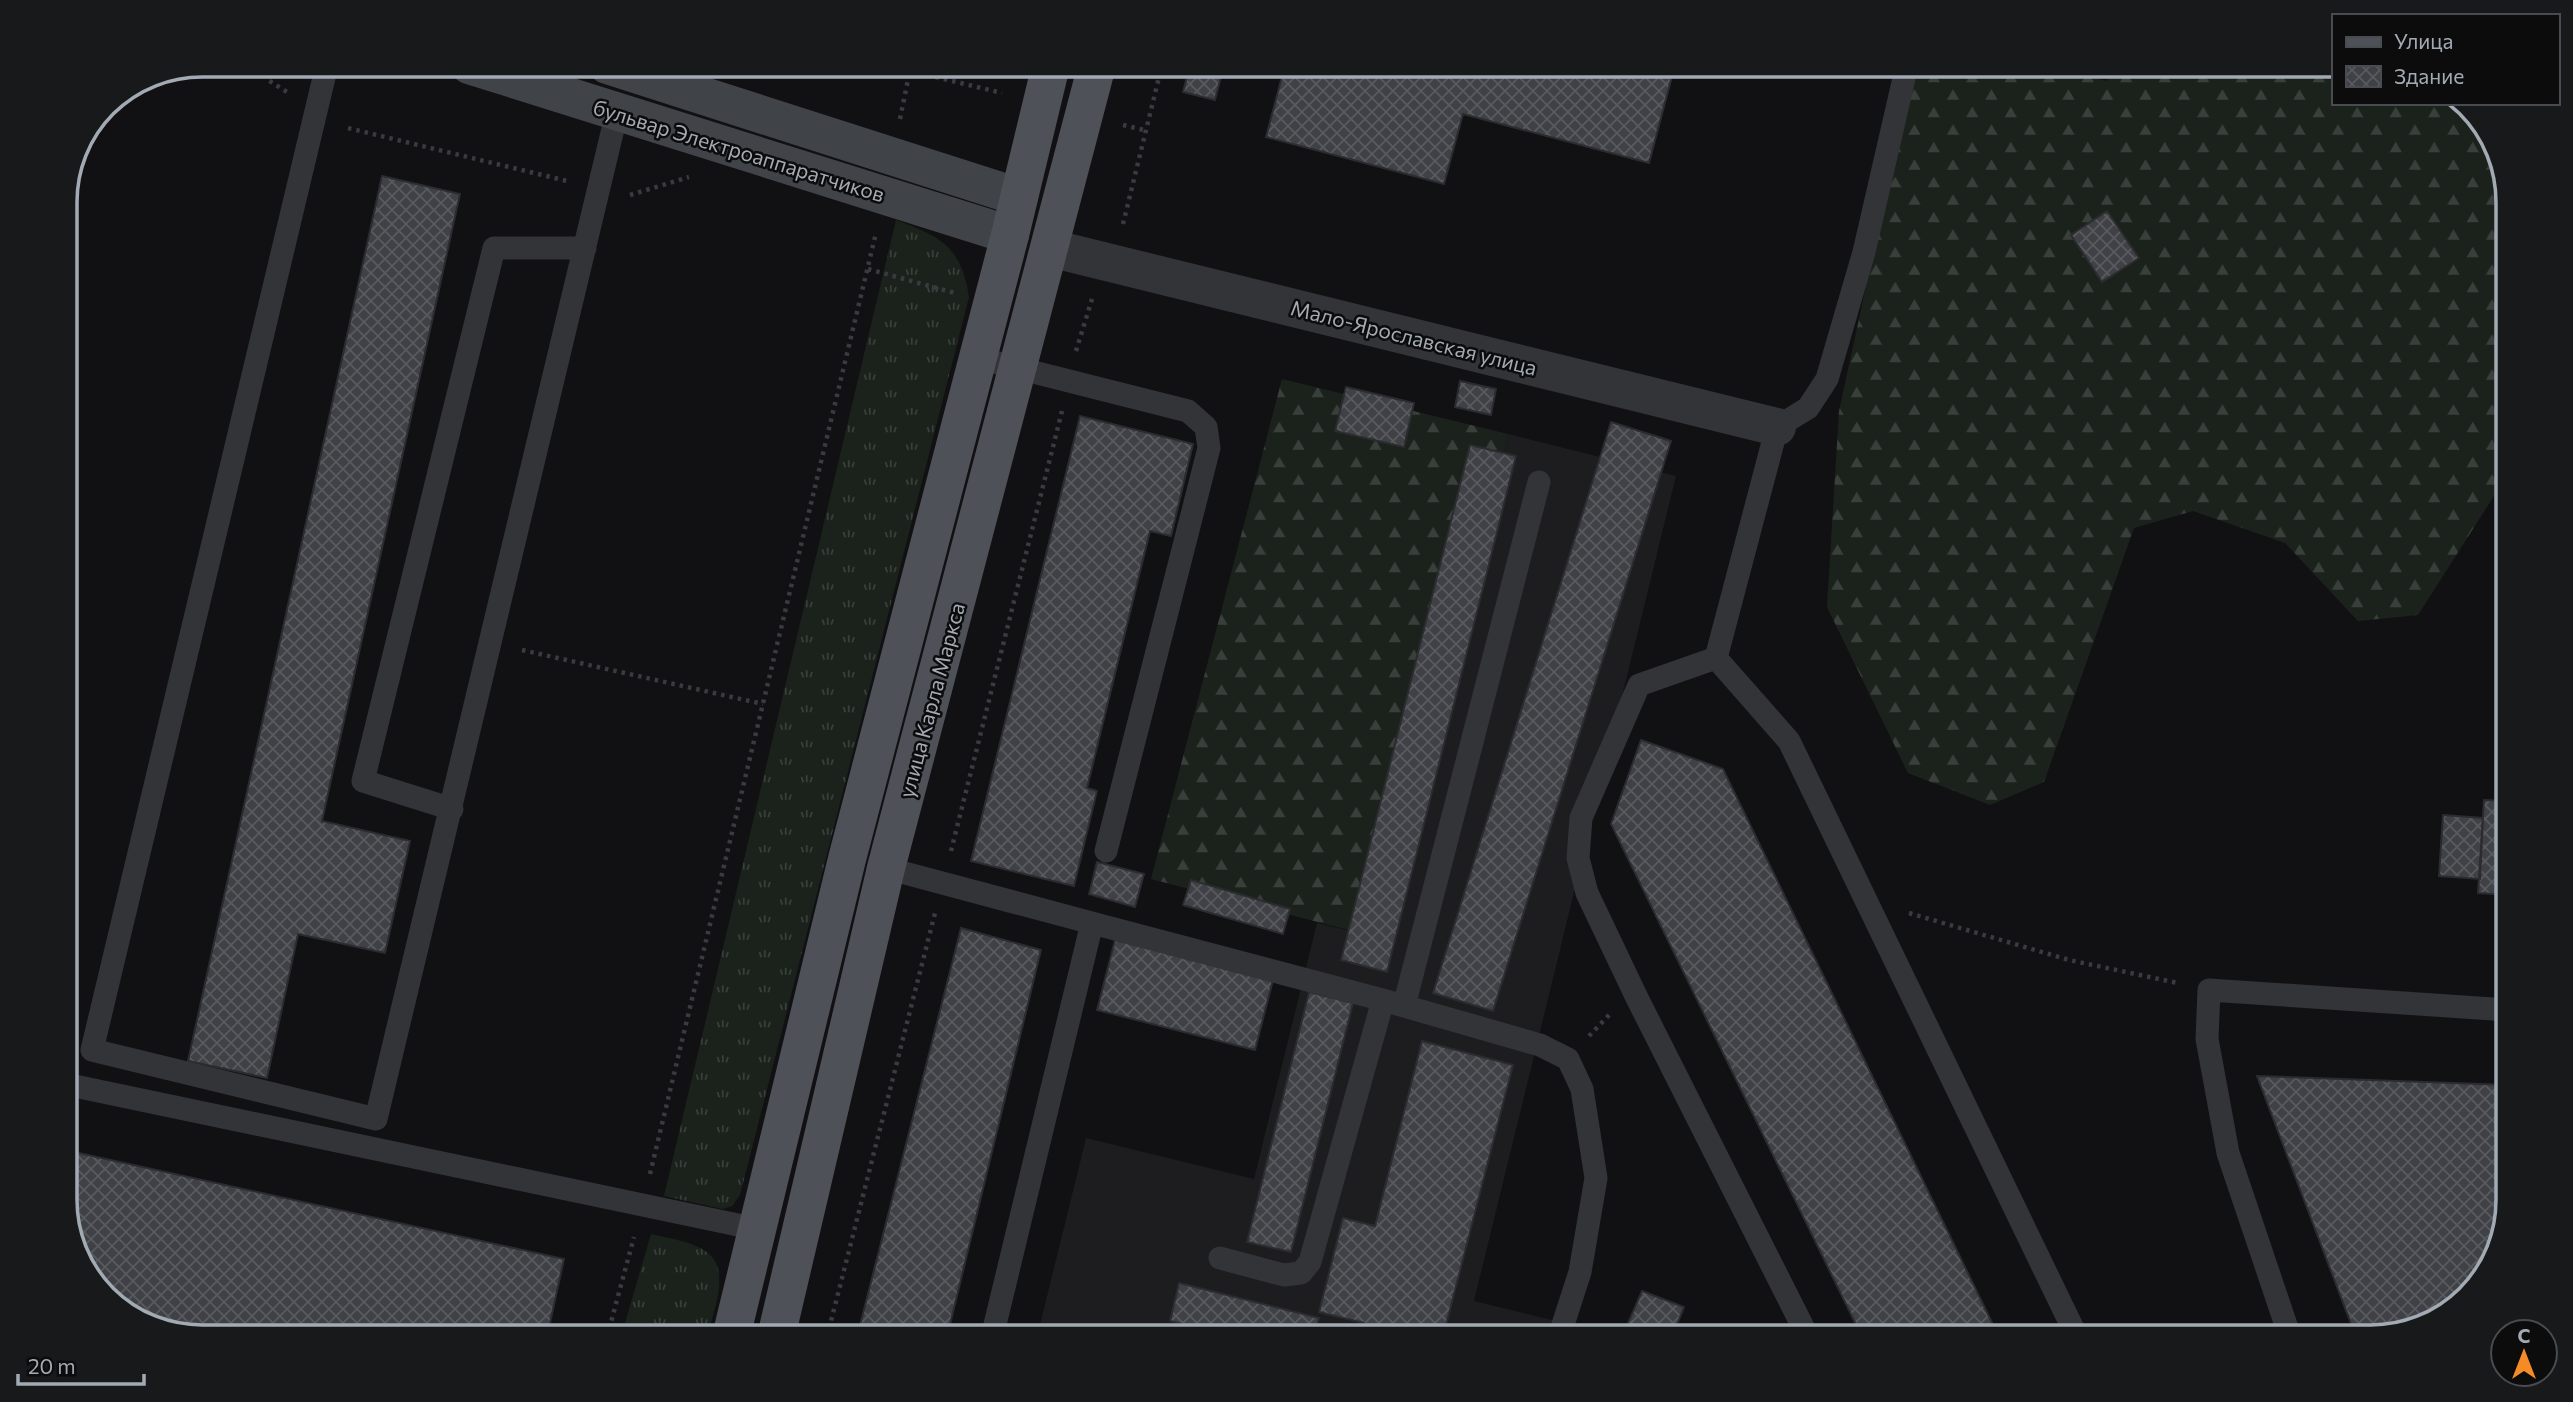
<svg xmlns="http://www.w3.org/2000/svg" width="2573" height="1402" font-family="Commissioner,sans-serif">
<style>
.built{fill:#1d1d20}
.grass{fill:url(#grass-tufts)}
.forest{fill:url(#forest-firs)}
.building{fill:url(#building-cross-hatch);stroke:#2b2c2f;stroke-width:2}
.lines{fill:none;stroke-linecap:round;stroke-linejoin:round}
.path{stroke:#383b3f;stroke-width:4.5;stroke-dasharray:3.5 5;stroke-linecap:butt}
.lane{stroke:#323438;stroke-width:23}
.street{stroke:#323438;stroke-width:38}
.secondary{stroke:#404348;stroke-width:38}
.primary{stroke:#4e5157;stroke-width:38}
.labels{text-anchor:middle;dominant-baseline:central;stroke-width:5;stroke-linejoin:round;paint-order:stroke}
.street-label{font-size:21px;fill:#a2aab4;stroke:#0c0c0d}
.rim{fill:none;stroke:#a2aab4;stroke-width:3.5}
</style>
<defs>
<pattern id="grass-tufts" width="24" height="20" patternUnits="userSpaceOnUse" patternTransform="scale(1.75)"><rect width="24" height="20" fill="#1b221b"/><path d="M3 7l-1-3M5 7V3M7 7l1-3M15 17l-1-3M17 17v-4M19 17l1-3" fill="none" stroke="#393f3a"/></pattern>
<pattern id="forest-firs" width="22" height="20" patternUnits="userSpaceOnUse" patternTransform="scale(1.75)"><rect width="22" height="20" fill="#1b221b"/><path d="M5 1l3.5 6h-7zM16 11l3.5 6h-7z" fill="#393f3a"/></pattern>
<pattern id="building-cross-hatch" width="8" height="8" patternUnits="userSpaceOnUse" patternTransform="scale(1.75)"><rect width="8" height="8" fill="#404146"/><path d="M0 0l8 8M0 8l8-8" fill="none" stroke="#585a5e"/></pattern>
</defs>
<rect width="100%" height="100%" fill="#111113"/>
<path class="built" d="M1508,434L1676,476L1474,1301L1621,1337H1037L1086,1138L1254,1179L1317,923L1384,939Z"/>
<path class="grass" d="M896,220C941,237 961,246 969,297L740,1195L732,1206L723,1209L664,1196Z
M651,1234C667,1238 690,1241 704,1250C733,1268 713,1311 707,1337H621Z"/>
<path class="forest" d="M1914,65H2045L2107,81L2111,65H2333V103H2460L2485,126L2508,193V474L2418,615L2358,621L2285,543L2193,511L2134,528L2044,782L1990,805L1908,773L1827,607L1839,411Z
M1282,379L1508,434L1384,939L1151,879Z"/>
<path class="building" d="M1190,65H1224L1215,100L1183,92Z
M1285,65H1675L1649,163L1463,114L1444,184L1266,137Z
M382,176L460,194L322,821L410,841L385,953L298,934L267,1078L188,1061Z
M2107,211L2139,258L2102,282L2071,235Z
M1460,381L1496,389L1491,415L1455,407Z
M1346,387L1414,403L1404,447L1335,431Z
M1080,416L1193,444L1171,536L1150,531L1087,788L1097,791L1074,886L971,861Z
M1611,422L1671,441L1493,1011L1433,993Z
M1470,445L1516,456L1387,972L1341,960Z
M1641,740L1723,769L1999,1337H1862L1611,824Z
M2484,800L2508,801V895L2478,893Z
M2443,815L2483,818L2480,879L2439,876Z
M1097,862L1144,874L1135,907L1089,894Z
M1191,880L1290,909L1283,934L1183,905Z
M961,928L1041,950L947,1337H857Z
M1115,940L1273,980L1255,1050L1097,1010Z
M1309,992L1353,1003L1291,1252L1247,1242Z
M1422,1041L1513,1065L1443,1337H1360L1364,1323L1319,1312L1343,1218L1375,1226Z
M2257,1076L2508,1085V1200L2494,1261L2447,1314L2372,1337H2356Z
M65,1150L564,1259L547,1337H218L137,1319L88,1277L65,1210Z
M1179,1283L1319,1318L1314,1337H1233L1170,1321Z
M1642,1291L1684,1307L1672,1337H1622Z"/>
<g class="lines">
<path class="path" d="M271,65L268,80L287,92
M886,65L1002,93
M900,119L911,65
M1123,125L1144,130
M348,128L567,181
M630,195L689,177
M1123,224L1162,65
M868,269L955,293
M1076,351L1092,299
M522,650L763,704
M951,851L1062,411
M1909,913L2069,960L2178,983
M1589,1036L1610,1014
M650,1174L876,233
M607,1337L634,1237
M827,1337L935,913"/>
<path class="lane" d="M327,65L92,1050L376,1119L617,112
M978,358L1188,411L1206,427L1209,448L1106,851
M1716,658L1789,741L2077,1337
M452,809L363,781L494,248H585
M886,868L1092,923
M1404,1006L1539,482
M65,1084L757,1229
M1220,1258L1284,1275L1301,1273L1310,1262L1383,1000
M992,1337L1092,923L1383,1000L1540,1045L1568,1059L1582,1089L1596,1178L1580,1272L1559,1337
M1808,1337L1637,998L1587,893L1578,858L1581,818L1639,685L1716,658L1777,427L1808,408L1827,379L1864,252L1907,65
M2290,1337L2228,1153L2207,1039L2209,990L2508,1010"/>
<path class="street" d="M1050,248L1777,427"/>
<path class="secondary" d="M469,65L1010,235
M607,65L1019,197"/>
<path class="primary" d="M731,1337L847,859L1010,235L1051,65
M776,1337L886,868L1097,65"/>
</g>
<g class="labels">
<g class="street-label">
<text transform="translate(739 150) rotate(17)">бульвар Электроаппаратчиков</text>
<text transform="translate(1414 337) rotate(14)">Мало-Ярославская улица</text>
<text transform="translate(931 700) rotate(-75)">улица Карла Маркса</text>
</g>
</g>
<path d="M0 0H2573V1402H0ZM202 77H2371A125 125 0 0 1 2496 202V1200A125 125 0 0 1 2371 1325H202A125 125 0 0 1 77 1200V202A125 125 0 0 1 202 77Z" fill="#18191a" fill-rule="evenodd"/>
<path class="rim" d="M202 77H2371A125 125 0 0 1 2496 202V1200A125 125 0 0 1 2371 1325H202A125 125 0 0 1 77 1200V202A125 125 0 0 1 202 77Z"/>
<rect x="2332" y="14" width="228" height="91" fill="#0c0c0d" stroke="#484b50" stroke-width="2"/>
<rect x="2346" y="37" width="35" height="10" fill="#4e5157" stroke="#484b50" stroke-width="2"/>
<text x="2394" y="49" font-size="21" fill="#a2aab4">Улица</text>
<rect x="2346" y="66" width="35" height="21" fill="url(#building-cross-hatch)" stroke="#484b50" stroke-width="2"/>
<text x="2394" y="84" font-size="21" fill="#a2aab4">Здание</text>
<g transform="translate(2524 1353)"><circle r="33" fill="#0c0c0d" stroke="#484b50" stroke-width="2"/>
<path d="M0-5L12 26L0 18L-12 26Z" fill="#f48b27"/>
<text y="-10" font-size="19" font-weight="bold" text-anchor="middle" fill="#a2aab4">С</text>
</g>
<path d="M18 1374v10h126v-10" fill="none" stroke="#a2aab4" stroke-width="3.5"/>
<text x="28" y="1374" font-size="21" fill="#a2aab4" stroke="#0c0c0d" stroke-width="5" paint-order="stroke">20 m</text>
</svg>
